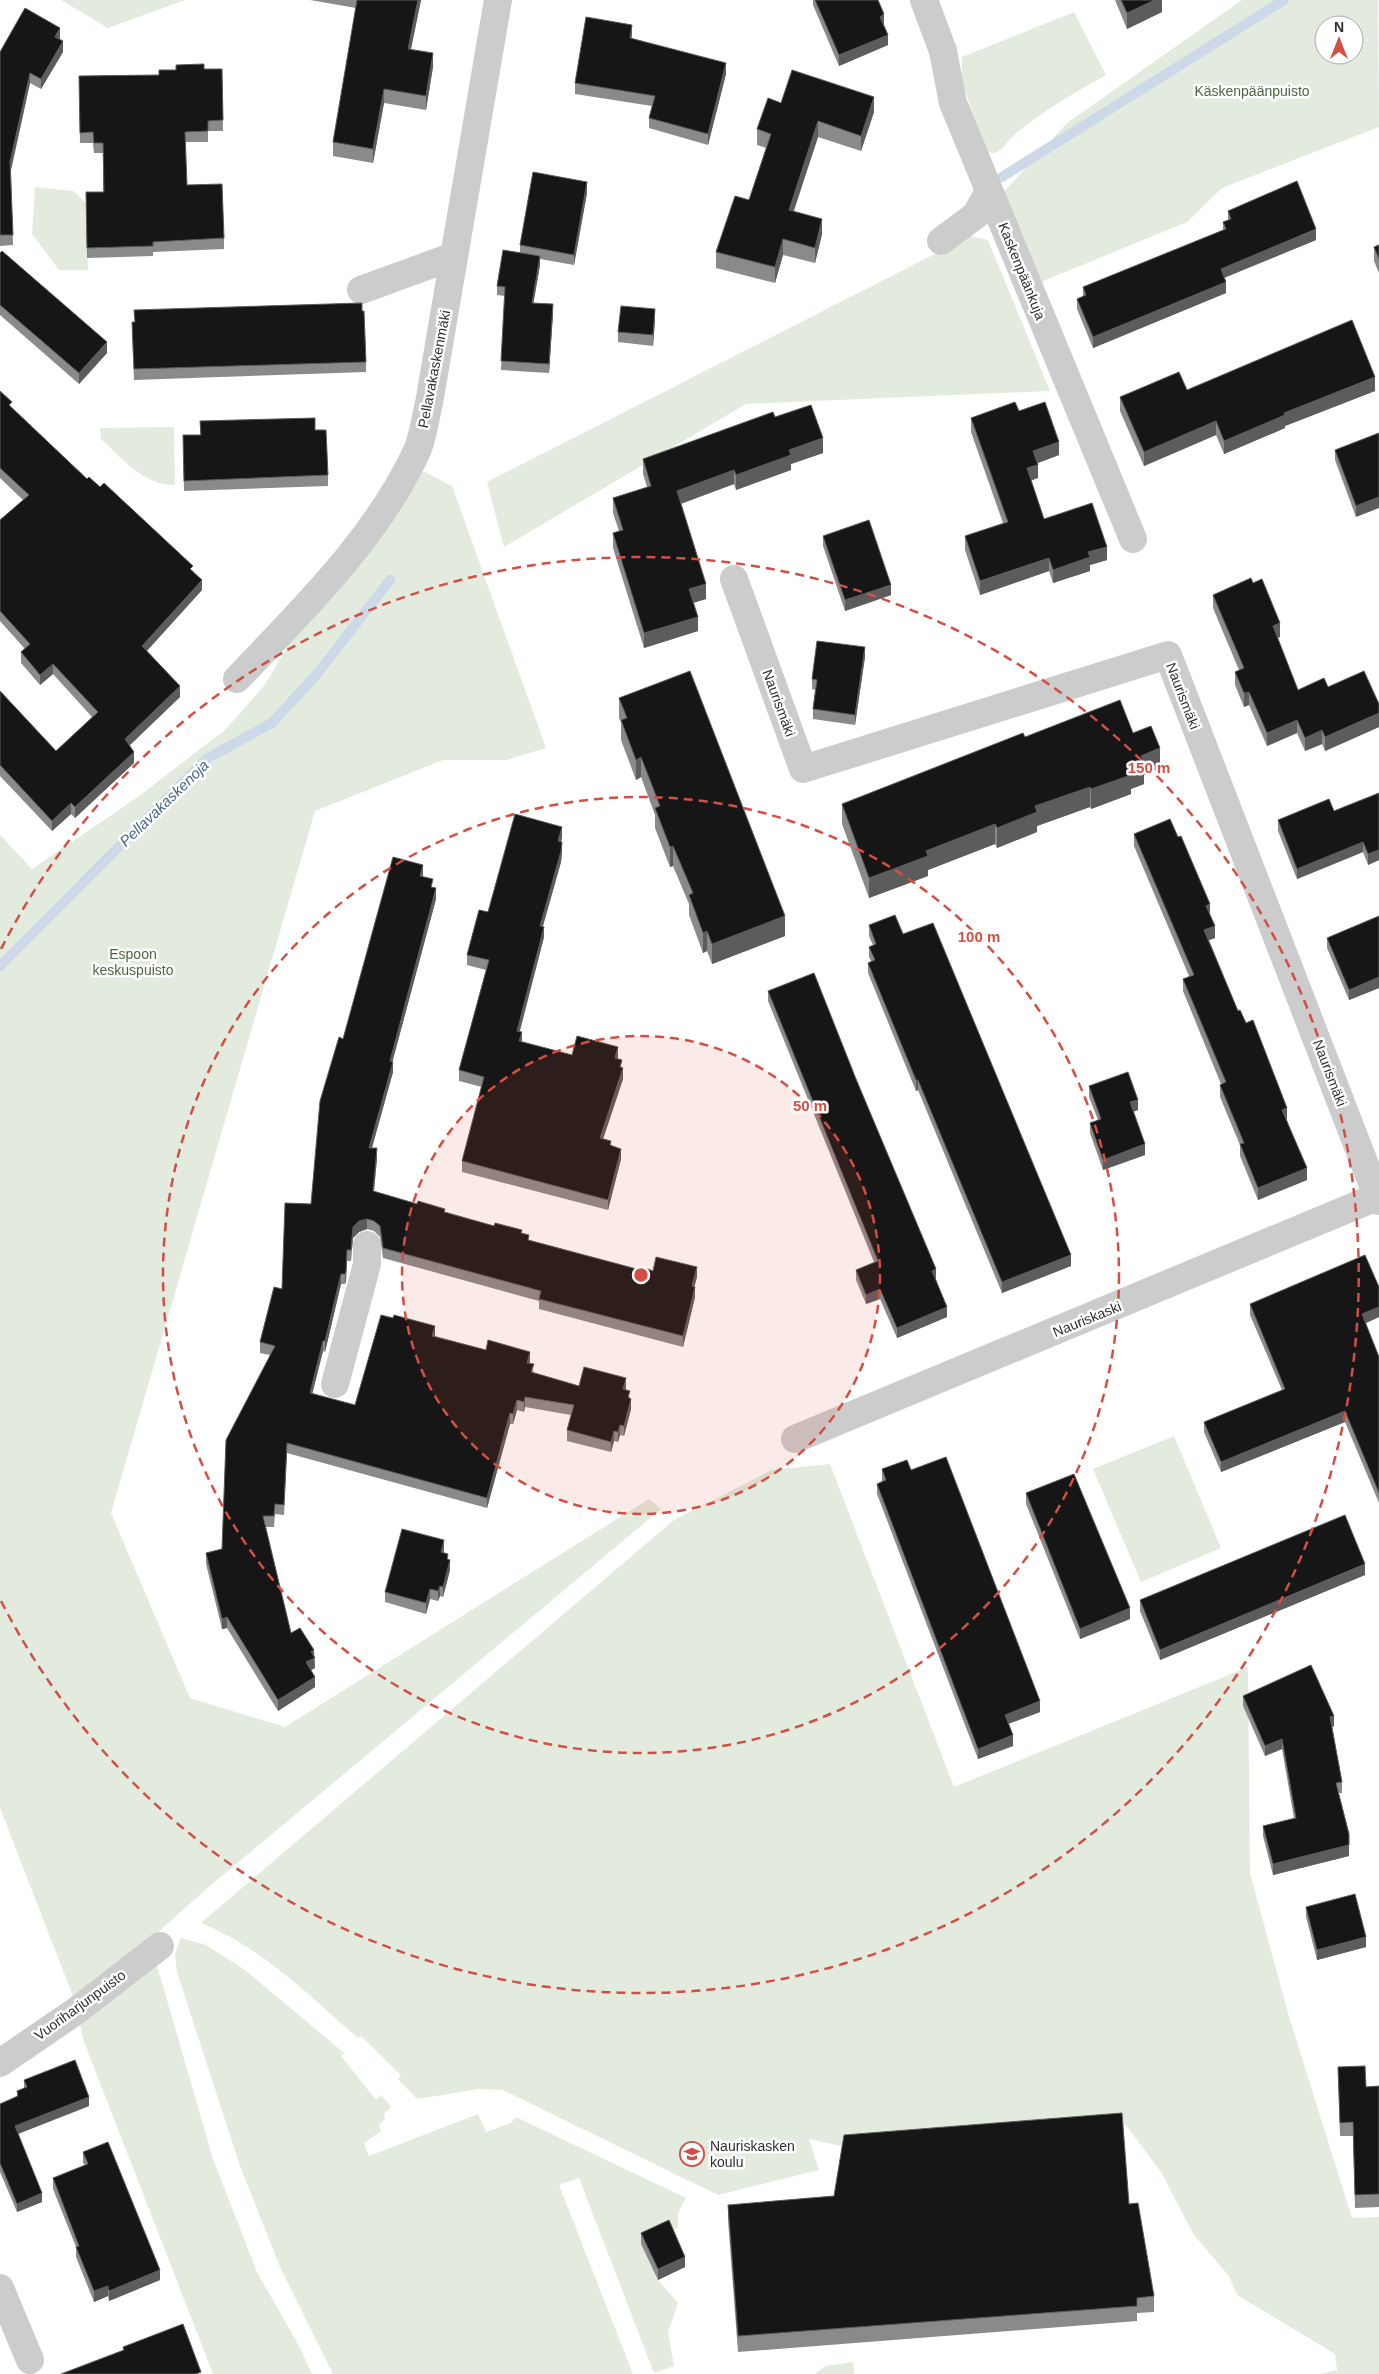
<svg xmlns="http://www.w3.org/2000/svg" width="1379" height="2374" font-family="Helvetica,sans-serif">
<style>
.green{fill:#e3ebde;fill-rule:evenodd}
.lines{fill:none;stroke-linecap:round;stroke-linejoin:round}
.stream{stroke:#cdd9e8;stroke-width:10}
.minor{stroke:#ccc;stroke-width:28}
.wall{fill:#8a8a8a}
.shaded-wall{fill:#5c5c5c}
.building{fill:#161616;stroke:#5c5c5c}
.ring{fill:none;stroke:#d34f44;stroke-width:2.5;stroke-dasharray:9 6}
.labels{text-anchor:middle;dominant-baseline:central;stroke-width:5;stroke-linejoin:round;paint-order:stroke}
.park-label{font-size:14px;fill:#4d6641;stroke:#fff}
.street-label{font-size:14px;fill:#2f2f2f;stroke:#fff}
.poi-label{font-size:14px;fill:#2f2f2f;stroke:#fff;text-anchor:start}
.water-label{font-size:15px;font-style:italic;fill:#456489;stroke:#fff}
.centre{fill:#d34f44;stroke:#fff;stroke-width:2.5}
.ring-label{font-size:15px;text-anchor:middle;font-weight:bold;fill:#d34f44;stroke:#fff;stroke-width:5;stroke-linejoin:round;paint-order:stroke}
</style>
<rect width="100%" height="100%" fill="#fff"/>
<path class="green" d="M61,0H185L108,28Z
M1242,0H1378L1379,127L1222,188L1187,222L1041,282L1001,195L1067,123ZM1324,25H1354V55H1324Z
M1074,12L1106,75C1074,93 1043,111 1015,134C1005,142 1000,159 985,151L962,81V57Z
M35,187L73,191L86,203L88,270H59L32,234Z
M970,236L988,240L1050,391L746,404L504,547L487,482Z
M174,427L175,485C144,486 122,458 101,439L100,428Z
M423,471L452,486L546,748L506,760H443L315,811L111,1513L190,1698L285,1727L649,1499L661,1509L204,1891L146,1943L73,1996L0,1808V835L32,869L135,799L225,730L264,686L294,635L398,512Z
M1174,1436L1221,1548L1141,1582L1093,1469Z
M830,1464L954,1787L1248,1667L1250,1873L1288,2013L1352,2218L1379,2217V2374H1320L1337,2370L1335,2354L1237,2295L1229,2276L1194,2235L1161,2172L1126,2125L841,2146L809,2139L819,2170L718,2195L503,2090L479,2089L417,2099L398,2079L401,2075L361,2036L358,2038C310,1997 263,1948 203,1924L202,1922L674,1520L772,1470Z
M181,1938L206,1945L245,1970L344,2053L341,2056L376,2100L381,2095L391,2107L384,2114L385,2119L379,2125L381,2131L364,2143L369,2156L478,2114L486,2132L511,2123L516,2117L686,2198L678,2213V2228L669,2231L658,2280L678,2303L668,2332L674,2366L654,2373L579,2178L559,2185L633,2374H333L280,2267L240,2166L177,1972L175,1954Z
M156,1962L213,2159L257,2272L298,2344L312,2374H213L83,2039L79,2018Z
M853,2362L854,2374H815L825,2366Z"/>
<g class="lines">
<path class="stream" d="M1002,177L1284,0
M0,966L206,759L272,723L317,674L390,580"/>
<path class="minor" d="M924,0L943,51L953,103L1133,539
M941,241L976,215L989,191
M361,290L454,256
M734,579L803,769L1168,655L1379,1201
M237,679C303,609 376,539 417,451C423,437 425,419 429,403L498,0
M335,1384L367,1264V1245
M795,1439L1379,1196
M0,2063L76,2011L160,1946
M0,2288L30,2360"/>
</g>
<path class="wall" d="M310,0H421L411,49L433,67L426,110L384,103L373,163L333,156V142L356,8Z
M813,0H878L884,25L888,45L839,66L813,5Z
M1115,0H1162V12L1127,29Z
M632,35L631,38L726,74L708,145L649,128V118L652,106L575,94V83Z
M60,39L63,52L41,89L30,83L11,171L13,245L0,246V52Z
M222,69L223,131H208V142H185L187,185L224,238V249L153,252V256L87,258L86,203L103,192V153H94L93,143H80L79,76L159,75L176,70Z
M781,103L874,112L861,151L818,137L793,211L822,234L815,263L783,255L775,283L716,268V252L749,200L766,148L757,145V129Z
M587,193L574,265L540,259V265L533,303L553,313L549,373L501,370L505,296L497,295V286L520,252V245Z
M1228,211L1316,240L1224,278L1226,293L1093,348L1077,309V299L1083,297V287L1223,230V222L1228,220Z
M1379,245V273L1374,261V247Z
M0,253L107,353L79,384L0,315Z
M655,320L653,346L618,342V332Z
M132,332L366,362V372L134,380Z
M1187,390L1375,391L1285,426V428L1224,454L1216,435L1144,466L1120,411V397Z
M0,391L12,408L87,479L193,571L202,590L147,651L180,697L129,745L134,763L75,818L71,814L52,831L0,776V691L56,751L92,717L53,674L40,685L21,663V652L25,649L0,621V520L23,500L0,478Z
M1019,411L1059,455L1037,463L1038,478L1031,480L1044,519L1107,560L1090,565V571L1053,583L1049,571L980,595L965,550V536L1003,523L971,432V418Z
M775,417L823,453L791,464V470L736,490L734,484L681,504L706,599L693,603L698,631L644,648L613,548V533L619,531L613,513V498L647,487L643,474V459Z
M200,421L315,430L328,475V486L184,491L183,435H200Z
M1379,433L1356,517L1335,460V450Z
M823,536L891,595L845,611L823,546Z
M1253,583L1280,637L1277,638L1298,690L1328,687L1379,704V727L1325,751L1322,744L1305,751L1297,733L1267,746L1249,705L1244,707L1235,685V672L1239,670L1213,608V595Z
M865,657L855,725L813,719V709L815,690L812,689V679Z
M619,698L785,936L712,964L707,951L703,953L689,915V904L673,866L670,867L655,828V815L641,777L636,780L621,740V722L619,718Z
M1133,733L1160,768L1144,775V784L1131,789V794L1091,809L1090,807L1037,826V832L997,848L995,844L928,870V876L869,898L842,824V804L1025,737Z
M1379,793V860L1368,865L1363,852L1297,879L1278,831V820L1334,811Z
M1134,834L1210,914L1215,938L1209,940L1238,1011L1287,1120L1307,1180L1258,1200L1240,1156V1145L1220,1097V1085L1221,1084L1183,991V979L1189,976L1134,846Z
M562,838L561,842L562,853L561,862L543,926L544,937L520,1031L522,1042L572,1055L618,1059L622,1068L623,1079L603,1139L611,1146L621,1159L608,1210L462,1172V1161L482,1087L459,1081V1070L486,970L467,965V955L488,912Z
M423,876L436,899L392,1062L393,1072L372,1148L377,1158L374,1191L494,1226L522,1234L529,1240L644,1271H653L697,1277L694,1286L695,1297L683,1347L539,1309V1301L383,1258L380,1237L374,1231L367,1229L359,1232L353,1238L351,1261H347L346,1281L345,1284H341L325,1352L323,1351L312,1393L355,1405L435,1336L530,1362V1363L534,1373L579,1386L626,1389V1390L630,1398L631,1409L624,1436L620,1435L618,1442L614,1441L611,1452L567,1441V1430L571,1415L525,1407L524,1412L517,1410L513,1424H510L487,1508L287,1453L284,1515L275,1514L274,1527H265L291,1633L314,1656L315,1668L311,1670L315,1687L278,1711L227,1628L222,1629L206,1564V1553L222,1549L270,1355L260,1353V1342L282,1289L311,1204L343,1039Z
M1379,916V988L1349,1000L1327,948V938Z
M869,925L903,934L1071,1266L1002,1293L918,1090L916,1091L868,973V963L871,961L869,957V947L873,945L869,936Z
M768,991L856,1079L936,1279L947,1317L897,1338L880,1299L866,1304L856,1280V1270L874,1262L768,1001Z
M1089,1086L1138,1110L1133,1112L1145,1155L1103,1170L1090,1133V1123L1098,1120L1089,1097Z
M1379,1287V1317L1365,1323L1379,1357V1503L1345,1422L1221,1472L1204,1432V1422L1282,1390L1250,1315V1304Z
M882,1469L911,1470L1040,1712L1008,1724L1013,1746L978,1759L877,1494V1484L882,1481Z
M1026,1493L1130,1619L1080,1639L1026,1504Z
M444,1550L443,1553L448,1559L450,1570L443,1597L440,1596L438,1601L430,1599L426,1614L385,1602V1592Z
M1365,1575L1160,1660L1140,1611V1600Z
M1243,1696L1334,1726L1332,1727L1342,1782V1793H1338L1349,1856L1273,1875L1263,1836V1826L1294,1818L1282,1749L1265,1756L1243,1706Z
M1306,1907L1366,1947L1317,1960L1306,1917Z
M1338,2067L1366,2087L1379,2086V2207L1355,2208L1353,2136H1340Z
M24,2080L89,2106L18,2134L42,2202L17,2212L0,2172V2104L17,2096V2091L24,2088Z
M83,2152L160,2280L109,2301L108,2296L94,2302L76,2257V2247L53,2189V2178L85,2165L83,2163Z
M1129,2204L1154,2296V2312L1137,2313V2321L738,2352L728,2220V2205Z
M641,2233L685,2267L658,2280L641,2244Z"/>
<path class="shaded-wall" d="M418,0H421L408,63V49Z
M1155,0H1162V12L1127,29V13Z
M884,14V25L880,27V17Z
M632,25V35L630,48V38Z
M60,28V39L55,47V37Z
M888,35V45L839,66V55Z
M63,41V52L41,89V79Z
M433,53V67L426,110V96Z
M726,63V74L708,145V134Z
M30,73V83L10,173V162Z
M384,89V103L373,163V149Z
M874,97V112L861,151V136Z
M818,121V137L789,226V210Z
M587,182V193L574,265V255Z
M822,219V234L815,263V248Z
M1316,229V240L1221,279V269Z
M783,239V255L775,283V267Z
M540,256V265L532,312V303Z
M1226,282V293L1093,348V337Z
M553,304V313L549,373V364Z
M655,309V320L653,346V335Z
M107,342V353L79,384V373Z
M1375,377V391L1285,426V428L1224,454V441L1284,413Z
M1216,421V435L1144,466V452Z
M823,438V453L791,464V470L736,490V475L789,450Z
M1059,442V455L1033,465V451Z
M1038,465V478L1027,482V468Z
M734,470V484L677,505V491Z
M1379,497V508L1356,517V506Z
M1107,547V560L1090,565V571L1053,583V570L1088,552Z
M1049,558V571L980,595V581Z
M202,580V590L142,656V646Z
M706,584V599L689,604V589Z
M891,585V595L845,611V600Z
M698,617V631L644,648V633Z
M1280,623V637L1273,640V626Z
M865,647V657L855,725V715Z
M53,664V674L40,685V675Z
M180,686V697L125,750V739Z
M1249,692V705L1244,707V693Z
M1379,713V727L1325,751V737Z
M1297,720V733L1267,746V733Z
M1322,730V744L1305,751V738Z
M1160,748V768L1144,775V784L1131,789V794L1091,809V789L1129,770L1141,756Z
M134,752V763L75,818V807Z
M641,757V777L636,780V760Z
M1090,787V807L1037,826V832L997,848V828L1035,806Z
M71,803V814L52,831V821Z
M995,824V844L928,870V876L869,898V878L926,851Z
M562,827V838L558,851V841Z
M562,842V853L561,862L540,936V926Z
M1363,842V852L1297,879V869Z
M673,846V866L670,867V847Z
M1379,850V860L1368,865V854Z
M423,865V875L420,886V876Z
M436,888V899L390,1071V1061Z
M1210,904V916L1206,906Z
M785,916V936L712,964V944Z
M1215,926V938L1204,942V930Z
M544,927V937L517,1041V1031Z
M707,931V951L703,953V933Z
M1379,977V988L1349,1000V990Z
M522,1032V1042L519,1041Z
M618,1047V1058L615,1068V1058Z
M393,1062V1072L369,1158V1148Z
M623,1068V1079L600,1148V1138Z
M916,1080H918V1090L916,1091Z
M1138,1100V1110L1130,1113V1102Z
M1287,1108V1120L1282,1110Z
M1145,1144V1155L1103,1170V1160Z
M377,1148V1158L373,1201V1191Z
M621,1149V1159L608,1210V1200Z
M1307,1168V1180L1258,1200V1188Z
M367,1219V1229L359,1232L353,1238L351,1261L353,1227L359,1221Z
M347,1250L346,1281L345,1284V1274Z
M1071,1255V1266L1002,1293V1282Z
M697,1267V1277L692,1296V1286Z
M936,1269V1279L932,1281V1271Z
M341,1274V1284L325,1352V1341Z
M695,1287V1297L683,1347V1336Z
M880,1289V1299L866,1304V1295Z
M947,1307V1317L897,1338V1328Z
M1379,1307V1317L1362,1325V1314Z
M435,1326V1336L432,1346V1336Z
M323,1341V1351L310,1403V1393Z
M530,1352V1362L527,1373V1363Z
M626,1378V1389L623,1399V1389Z
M525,1397V1407L524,1412V1402Z
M631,1399V1409L624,1436V1426Z
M517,1400V1410L513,1424V1414Z
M1345,1411V1422L1221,1472V1462Z
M510,1413V1424L487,1508V1498Z
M620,1425V1435L618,1442V1432Z
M614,1431V1441L611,1452V1442Z
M444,1540V1550L441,1562V1552Z
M450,1560V1570L443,1597V1587Z
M1365,1564V1575L1160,1660V1650Z
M440,1586V1596L438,1601V1591Z
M430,1589V1599L426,1614V1603Z
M1130,1608V1619L1080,1639V1629Z
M227,1617V1628L222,1629V1619Z
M314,1650L315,1668L306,1673V1662L311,1652Z
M315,1677V1687L278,1711V1700Z
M1040,1701V1712L1005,1725V1715Z
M1334,1716V1726L1330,1728V1717Z
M1013,1735V1746L978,1759V1749Z
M1282,1739V1749L1265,1756V1746Z
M1349,1845V1856L1273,1875V1864Z
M1366,1937V1947L1317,1960V1950Z
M89,2097V2106L15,2135V2126Z
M42,2193V2202L17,2212V2204Z
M685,2257V2267L658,2280V2269Z
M160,2270V2280L109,2301V2291Z
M108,2286V2296L94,2302V2291Z"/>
<path class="building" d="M357,0H418L408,49L433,53L426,96L384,89L373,149L333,142Z
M815,0H878L884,14L880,17L888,35L839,55Z
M1121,0H1155L1127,13Z
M25,8L60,28L55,37L63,41L41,79L30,73L10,162L13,235H0V52Z
M586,17L632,25L630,38L726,63L708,134L649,118L655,96L575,83Z
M204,64V69H222L223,120L208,121V131L185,132L187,185L222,184L224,238L153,242V246L87,248L86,192H104L103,143H94L93,132L80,133L79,76L159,75V70H176V65Z
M792,70L874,97L861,136L818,121L789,210L822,219L815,248L783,239L775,267L716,252L735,196L749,200L771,134L757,129L768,98L781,103Z
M533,172L587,182L574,255L520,245Z
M1297,181L1316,229L1221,269L1226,282L1093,337L1077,299L1086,295L1083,287L1226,229L1223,222L1231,219L1228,211Z
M1379,245V259L1374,247Z
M503,250L540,256L532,303L553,304L549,364L501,361L505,287L497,286Z
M2,251L107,342L79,373L0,305V253Z
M362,303V311H364L366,362L134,369L132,322H135L134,310Z
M621,306L655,309L653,335L618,332Z
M1352,320L1375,377L1284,413L1285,415L1224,441L1216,421L1144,452L1120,397L1179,372L1187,390Z
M0,391L12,402L9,405L87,479L89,477L100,487L104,483L193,566L190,569L202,580L142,646L180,686L125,739L134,752L75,807L71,803L52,821L0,765V691L56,751L98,712L53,664L40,675L21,652L30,644L0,611V520L29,495L0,468Z
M1015,402L1019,411L1045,402L1059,442L1033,451L1038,465L1027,468L1044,519L1092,503L1107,547L1088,552L1090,557L1053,570L1049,558L980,581L965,536L1008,522L971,418Z
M811,405L823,438L789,450L791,455L736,475L734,470L677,491L706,584L689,589L698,617L644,633L613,533L623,530L613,498L651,486L643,459L773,412L775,417Z
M315,418V430H326L328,475L184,481L183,435H201L200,421Z
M1379,433V497L1356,506L1335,450Z
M869,520L891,585L845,600L823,536Z
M1251,578L1253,583L1262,579L1280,623L1273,626L1298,690L1324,678L1328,687L1364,671L1379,704V713L1325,737L1322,730L1305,738L1297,720L1267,733L1249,692L1244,693L1235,672L1244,668L1213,595Z
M817,641L865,647L855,715L813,709L817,680L812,679Z
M690,671L785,916L712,944L707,931L703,933L689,895L693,893L673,846L670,847L655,808L660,806L641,757L636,760L621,720L627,718L619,698Z
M1120,700L1133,733L1151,726L1160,748L1141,756L1144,764L1129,770L1131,775L1091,789L1090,787L1035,806L1037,812L997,828L995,824L926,851L928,856L869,878L842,804L1023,733L1025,737Z
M1379,793V850L1368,854L1363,842L1297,869L1278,820L1329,799L1334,811Z
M515,814L562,827L558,841L562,842L561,851L540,926L544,927L517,1031L522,1032L519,1041L572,1055L577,1036L618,1047L615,1058L622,1060L620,1067L623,1068L600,1138L611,1141L610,1145L621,1149L608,1200L462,1161L484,1077L459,1070L489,960L467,955L479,910L488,912Z
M1170,819L1178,837L1181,836L1210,904L1206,906L1215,926L1204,930L1238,1011L1240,1010L1246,1023L1253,1020L1287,1108L1282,1110L1307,1168L1258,1188L1240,1144L1244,1143L1220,1085L1226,1082L1183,979L1194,975L1134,834Z
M393,857L423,865L420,876L433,879L431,887L436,888L390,1061L393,1062L369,1148H377L373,1191L417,1204L418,1201L445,1209L444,1212L494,1226L495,1223L522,1230L521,1233L529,1235L528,1240L644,1271L645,1268L653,1271L656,1257L697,1267L692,1286L695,1287L683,1336L539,1299L541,1291L383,1248L380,1226L374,1221L367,1219L359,1221L353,1227L351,1250H347L346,1271L345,1274H341L325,1341H323L310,1393L355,1405L381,1315L393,1318L394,1315L435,1326L432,1336L486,1350L488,1340L530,1352L527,1363L534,1364L531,1372L579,1386L584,1367L626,1378L623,1389L630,1391L628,1397L631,1399L624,1426L620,1425L618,1432L614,1431L611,1442L567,1430L574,1405L525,1397L524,1402L517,1400L513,1414L510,1413L487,1498L287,1443L284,1505L275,1504L274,1516H263L291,1633L300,1628L314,1650L311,1652L315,1658L306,1662L315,1677L278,1700L227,1617L222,1619L206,1553L222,1549L226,1440L275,1346L260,1342L274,1287L282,1289L285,1203L311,1204L320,1101L339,1037L343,1039Z
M895,915L903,934L933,923L1071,1255L1002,1282L918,1080H916L868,963L875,960L869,947L876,944L869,925Z
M1379,916V977L1349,990L1327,938Z
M814,973L856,1079L936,1269L932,1271L947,1307L897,1328L880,1289L866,1295L856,1270L878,1261L768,991Z
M1128,1072L1138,1100L1130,1102L1145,1144L1103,1160L1090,1123L1101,1119L1089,1086Z
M1365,1255L1379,1287V1307L1362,1314L1379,1357V1493L1345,1411L1221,1462L1204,1422L1285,1389L1250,1304Z
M946,1457L1040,1701L1005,1715L1013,1735L978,1749L877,1484L886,1480L882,1469L907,1460L911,1470Z
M1074,1474L1130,1608L1080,1629L1026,1493Z
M1345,1515L1365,1564L1160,1650L1140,1600Z
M402,1529L444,1540L441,1552L448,1554L447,1559L450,1560L443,1587L440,1586L438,1591L430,1589L426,1603L385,1592Z
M1311,1665L1334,1716L1330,1717L1342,1782L1336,1783L1349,1834V1845L1273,1864L1263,1826L1296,1818L1282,1739L1265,1746L1243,1696Z
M1355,1894L1366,1937L1317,1950L1306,1907Z
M75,2060L89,2097L15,2126L42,2193L17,2204L0,2163V2104L18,2096L17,2091L27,2087L24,2080Z
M1365,2066L1366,2087L1379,2086V2194L1355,2195L1353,2122L1340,2123L1338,2067Z
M1122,2113L1129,2204L1138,2203L1154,2296L1137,2298V2306L738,2336L728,2205L834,2196L844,2135Z
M108,2142L160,2270L109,2291L108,2286L94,2291L76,2247L79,2246L53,2178L88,2164L83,2152Z
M669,2220L685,2257L658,2269L641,2233Z
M183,2324L201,2372L196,2374H61L124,2350L123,2347Z"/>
<circle cx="641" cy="1275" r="239" fill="#d34f44" fill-opacity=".12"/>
<g class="ring">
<circle cx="641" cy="1275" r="239"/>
<circle cx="641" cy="1275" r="478"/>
<path d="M1 949A718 718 0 1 1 1 1601"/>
</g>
<defs>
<symbol id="school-ring" viewBox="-11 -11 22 22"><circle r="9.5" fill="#fff" stroke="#d34f44" stroke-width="1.5"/><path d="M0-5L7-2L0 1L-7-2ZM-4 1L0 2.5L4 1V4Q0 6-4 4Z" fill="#d34f44"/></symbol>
</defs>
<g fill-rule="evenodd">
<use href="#school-ring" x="678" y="2140" width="28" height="28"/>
</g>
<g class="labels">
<g class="park-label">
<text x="1252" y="91">Käskenpäänpuisto</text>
<text x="133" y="954">Espoon<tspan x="133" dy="16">keskuspuisto</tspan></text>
</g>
<g class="street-label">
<text transform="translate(1022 271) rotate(68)">Kaskenpäänkuja</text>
<text transform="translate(434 369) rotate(-79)">Pellavakaskenmäki</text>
<text transform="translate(1183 696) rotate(69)">Naurismäki</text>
<text transform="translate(779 703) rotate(70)">Naurismäki</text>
<text transform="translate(1330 1073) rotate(69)">Naurismäki</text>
<text transform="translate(1087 1319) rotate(-22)">Nauriskaski</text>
<text transform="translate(80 2005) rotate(-36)">Vuoriharjunpuisto</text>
</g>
<g class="poi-label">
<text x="710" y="2146">Nauriskasken<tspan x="710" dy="16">koulu</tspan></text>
</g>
<g class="water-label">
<text transform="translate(164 803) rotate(-44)">Pellavakaskenoja</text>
</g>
</g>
<circle cx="641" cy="1275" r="8" class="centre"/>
<g class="ring-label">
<text x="1149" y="773">150 m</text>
<text x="979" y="942">100 m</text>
<text x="810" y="1111">50 m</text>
</g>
<g transform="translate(1339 40)"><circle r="24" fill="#ffffff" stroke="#acacac"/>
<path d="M0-4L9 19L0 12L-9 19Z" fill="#d34f44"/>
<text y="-8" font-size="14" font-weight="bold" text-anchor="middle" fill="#2f2f2f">N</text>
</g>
</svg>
